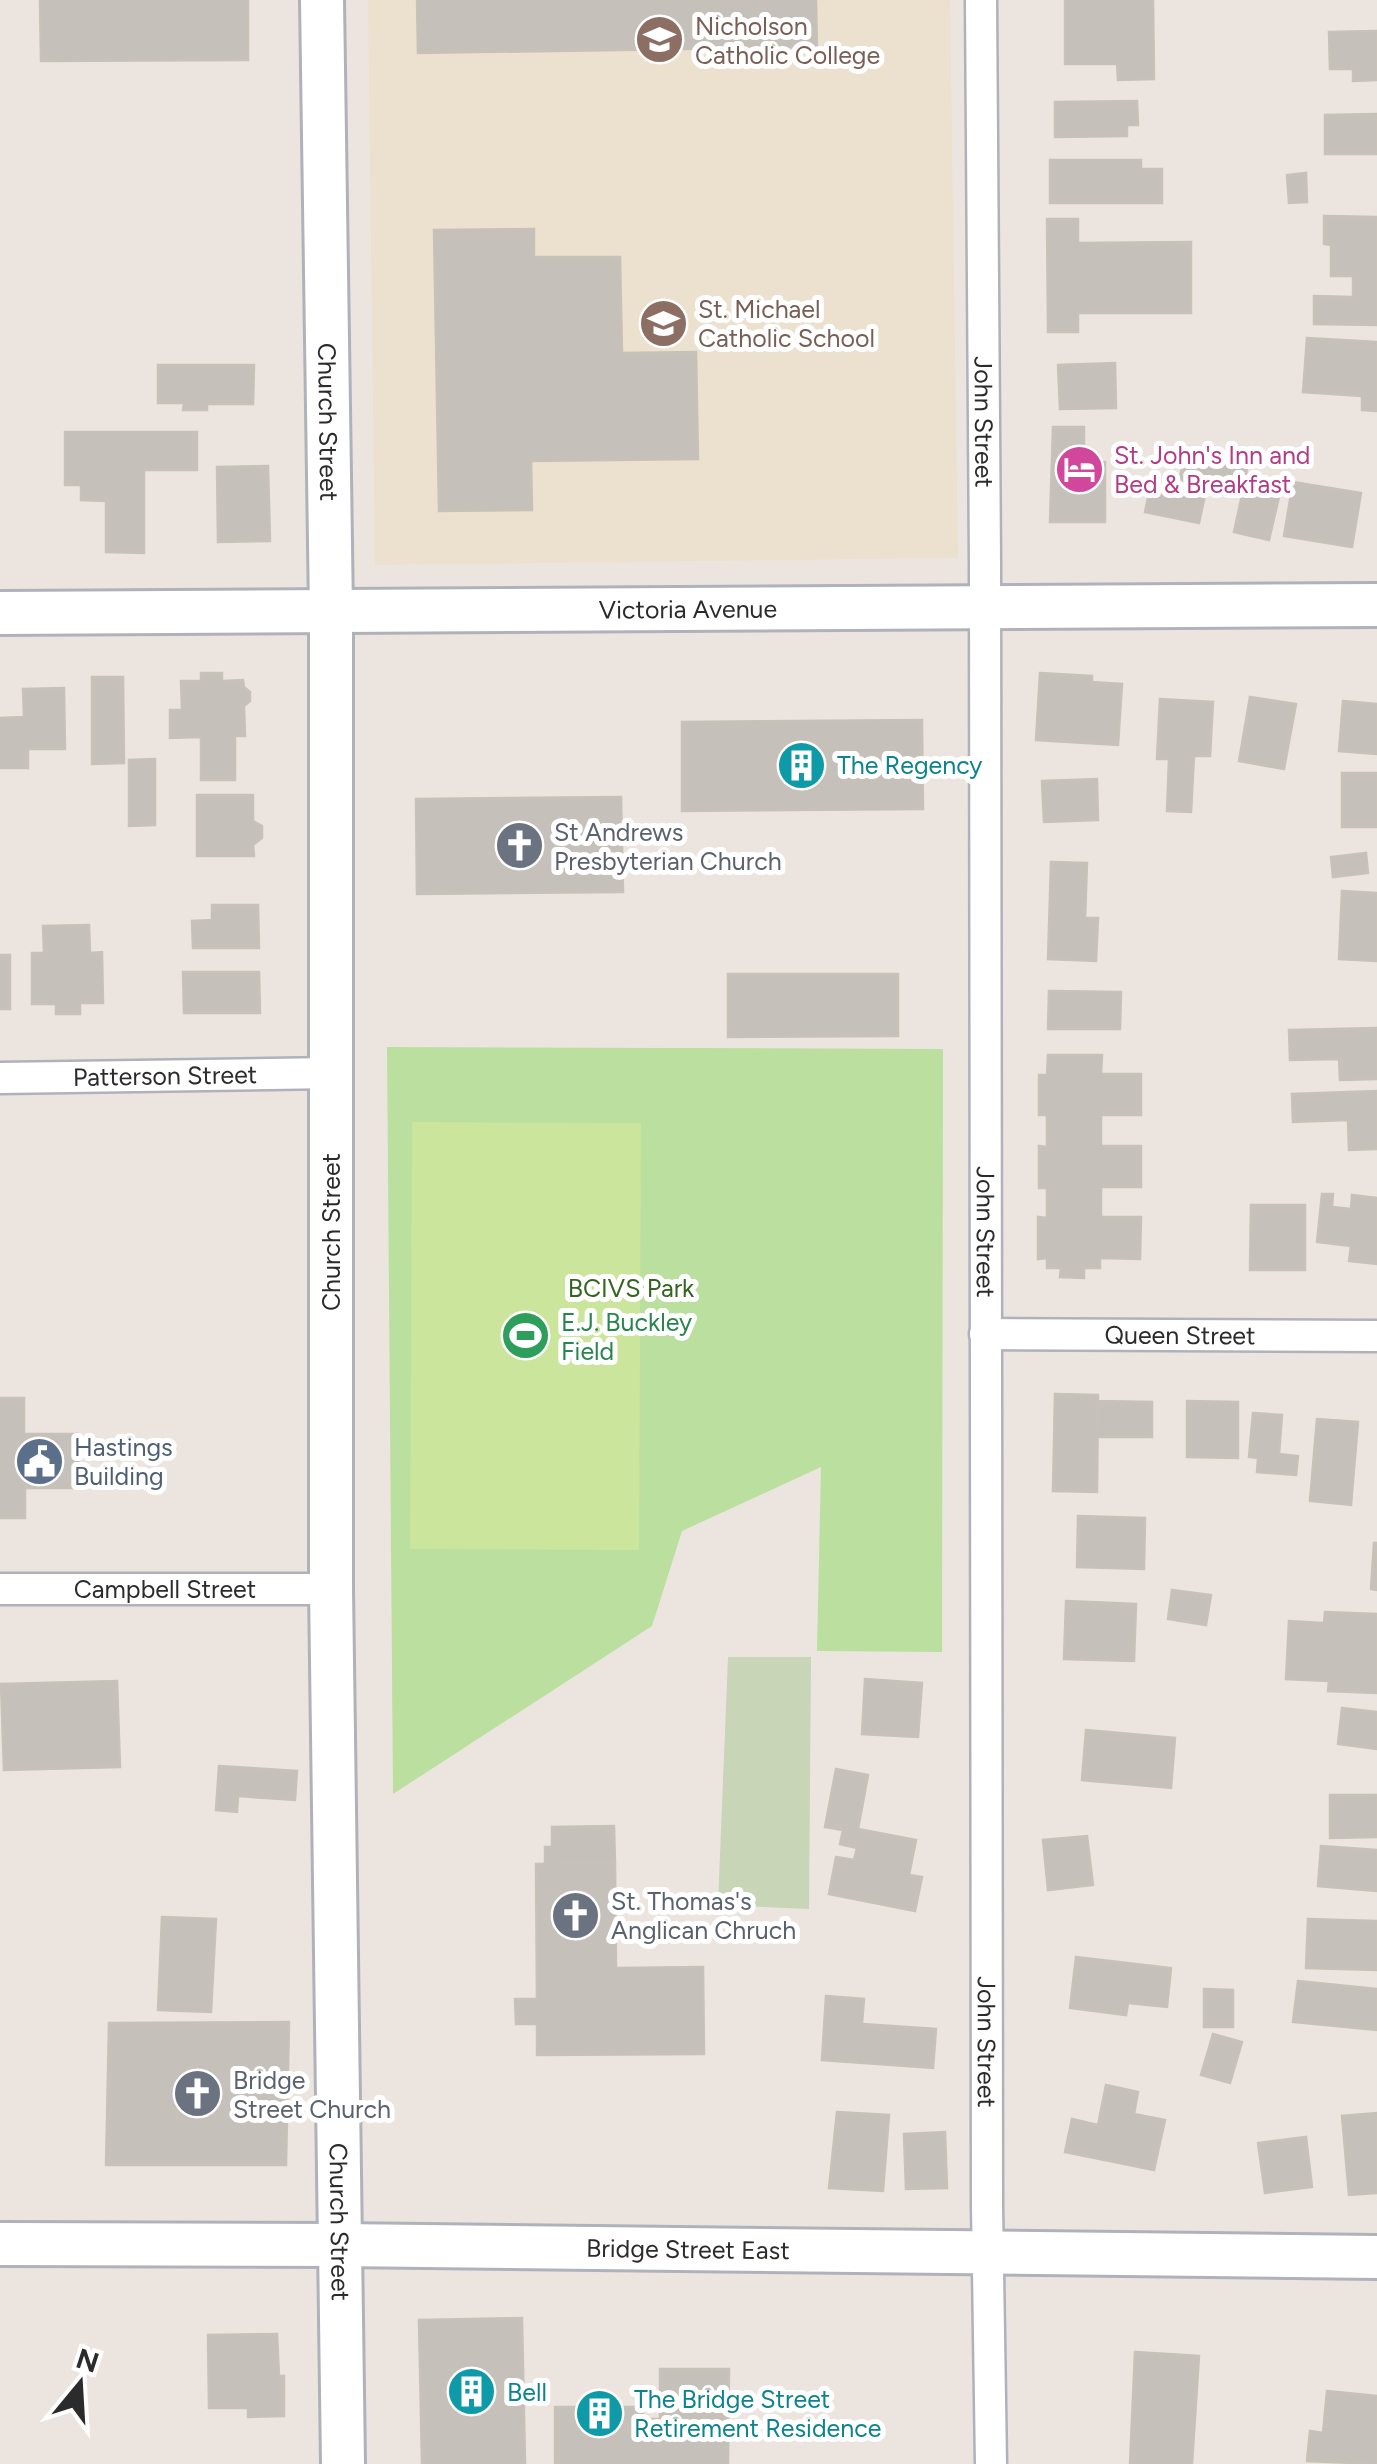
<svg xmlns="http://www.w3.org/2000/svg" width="1377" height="2464" font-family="Figtree,sans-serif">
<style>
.education{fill:#ece1cf}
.green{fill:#badf9f}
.cemetery{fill:#c8d5b7}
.pitch{fill:#cbe59c}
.building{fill:#c5c0ba;stroke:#c8c1b8;stroke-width:2.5}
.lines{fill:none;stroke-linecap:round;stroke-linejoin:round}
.street-casing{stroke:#afb2bb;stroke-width:35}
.secondary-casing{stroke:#afb2bb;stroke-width:48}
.street{stroke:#fff;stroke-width:30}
.secondary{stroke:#fff;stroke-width:42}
.labels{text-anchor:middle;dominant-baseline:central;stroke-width:10;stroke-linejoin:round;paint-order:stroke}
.education-label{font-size:25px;fill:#785e54;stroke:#fff;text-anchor:start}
.street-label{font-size:25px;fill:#2b2b2b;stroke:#fff}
.hotel-label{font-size:25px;fill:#b23c85;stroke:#fff;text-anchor:start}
.culture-label{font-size:25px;fill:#0d838f;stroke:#fff;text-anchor:start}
.worship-label{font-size:25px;fill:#5b616d;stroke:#fff;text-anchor:start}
.park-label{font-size:25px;fill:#336420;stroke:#fff}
.leisure-label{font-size:25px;fill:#27864d;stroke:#fff;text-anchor:start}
.service-label{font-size:25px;fill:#4e5e75;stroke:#fff;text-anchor:start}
</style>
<rect width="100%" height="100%" fill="#ece5df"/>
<path class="education" d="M368,0H950L958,558L375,565Z"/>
<path class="green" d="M387,1047L943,1049L942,1652L817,1651L821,1467L682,1531L652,1626L393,1794Z"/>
<path class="cemetery" d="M728,1657H811L809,1909L718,1905Z"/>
<path class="pitch" d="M412,1122L641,1123L639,1550L410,1549Z"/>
<path class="building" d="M40,0H248V60L41,61Z
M417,0H816L817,47L418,53Z
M1065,0H1153L1154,79L1118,80L1117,64H1065Z
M1377,31V80L1353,81V69H1330L1329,32Z
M1137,101L1138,125H1127V136L1055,137V102Z
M1377,114V154H1325V115Z
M1050,160H1141V169H1162V203H1050Z
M1306,173L1307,202L1289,203L1287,175Z
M1324,216L1377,217V325L1314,324V296L1353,297V276H1331V245L1324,244Z
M1047,219H1078V243L1191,242V313H1078V332H1048Z
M534,229V257H620L622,353L696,352L698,459L531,461L532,510L439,511L434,230Z
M1307,338L1377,342V411L1362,410V396L1303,392Z
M1115,363L1116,408L1060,409L1058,365Z
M158,365H254L253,404H207V410H183L184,403H158Z
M1053,427H1084V462H1105V522H1050Z
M65,432H197V470H144V553L106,552V501L81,500V485H65Z
M1186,453L1247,468L1246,475L1282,484L1269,540L1234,532L1242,495L1179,480Z
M268,466L270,541L218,542L217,467Z
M1293,482L1361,493L1352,547L1284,536Z
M1151,483L1205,495L1199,523L1145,512Z
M201,673H222V681L243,680L244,687L250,692V701L244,706L245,736H235V780H201V737L170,738V710H182L181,681H201Z
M1040,673L1092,676V682L1122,684L1118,745L1036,740Z
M92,677H123L124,763L92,764Z
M64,688L65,749H28V768H0V718L24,717L23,689Z
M1250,697L1296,704L1284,769L1239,761Z
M1160,699L1213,702L1210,756H1194L1191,812L1167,811L1169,759H1157Z
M1343,701L1377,704V754L1339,751Z
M922,720L923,809L682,811V722Z
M155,759V825L129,826V760Z
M1342,773H1377V827H1342Z
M1097,779L1098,820L1044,822L1042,781Z
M197,795H253V821L262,826V838L253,845L254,856H197Z
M621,797L623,892L417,894L416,799Z
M1366,853L1368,873L1333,877L1331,857Z
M1051,862L1087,863L1085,918H1098L1096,961L1048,959Z
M1342,891L1377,893V961L1339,959Z
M212,905H258L259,948H193L192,921L212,920Z
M89,925L90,953L102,952L103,1003H80V1014H56V1004H32V953H44L43,926Z
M0,955H10V1009H0Z
M183,972H259L260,1013H184Z
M728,974H898V1036L728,1037Z
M1049,991L1121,992L1120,1029H1048Z
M1377,1028V1079L1340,1080L1339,1059L1290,1060L1289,1030Z
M1048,1055H1102L1101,1074H1141V1115H1101V1146H1141V1187H1101V1217H1141L1140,1259L1100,1258V1268H1084V1278L1060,1277L1061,1268H1047V1258L1038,1259V1217L1047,1218V1188H1039V1146L1047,1147V1115H1039V1075H1047Z
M1377,1091V1149L1349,1150L1348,1120L1293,1122L1292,1094Z
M1322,1194H1333L1332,1207L1351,1209L1352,1195L1376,1198L1377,1264L1349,1261L1351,1246L1317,1242Z
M1251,1205H1305V1270H1250Z
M1055,1394L1098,1395L1097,1492L1053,1491Z
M0,1398H24V1434H78L79,1488H25V1518H0Z
M1098,1401L1152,1402V1437H1098Z
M1187,1401L1238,1402V1458L1187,1457Z
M1253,1413L1282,1415L1279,1454L1298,1456L1296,1475L1257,1472L1258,1458L1249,1457Z
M1317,1419L1358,1422L1351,1505L1310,1501Z
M1078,1516L1145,1518L1144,1569L1077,1567Z
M1374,1543H1377V1590L1371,1589Z
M1172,1590L1211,1595L1206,1625L1168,1619Z
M1066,1601L1136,1604L1134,1661L1064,1659Z
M1325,1612L1377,1614V1693L1328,1691L1329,1681L1286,1679L1289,1621L1324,1623Z
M865,1679L922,1683L918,1737L862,1734Z
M117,1681L120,1767L4,1770L1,1684Z
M1342,1708L1377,1712V1749L1338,1744Z
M1086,1730L1175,1738L1171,1788L1082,1780Z
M219,1766L297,1771L295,1800L238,1796L237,1812L216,1810Z
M836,1769L868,1775L858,1829L916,1840L909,1875L922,1877L915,1911L829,1894L836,1857L854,1860L857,1848L840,1844L843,1830L825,1827Z
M1330,1795H1377V1837L1330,1838Z
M614,1826L615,1863L545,1864V1847H552V1827Z
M1087,1836L1093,1885L1048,1890L1043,1840Z
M1321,1846L1377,1850V1891L1318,1886Z
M615,1863L616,1968L703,1967L704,2054L537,2055V2024H516L515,1999H537L536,1864Z
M162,1917L216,1919L211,2012L158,2010Z
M1308,1919L1377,1921V1970L1306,1968Z
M1076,1957L1171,1968L1167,2007L1128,2003L1126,2015L1070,2008Z
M1298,1981L1377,1989V2030L1293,2022Z
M1204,1989L1233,1990V2027H1204Z
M826,1996L864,1999L862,2024L936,2029L933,2068L822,2060Z
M289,2022L286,2165H106L109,2023Z
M1213,2034L1242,2042L1230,2083L1201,2075Z
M1106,2085L1138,2092L1134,2114L1165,2120L1154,2170L1065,2152L1072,2119L1098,2125Z
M837,2112L889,2115L883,2191L829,2188Z
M1377,2113V2193L1349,2195L1342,2116Z
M945,2132L947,2188L906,2189L904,2134Z
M1306,2137L1312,2187L1265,2193L1258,2143Z
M522,2318L525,2464H422L419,2320Z
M277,2334L279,2376H284V2416L248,2417V2408H209L208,2335Z
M1135,2352L1199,2356L1192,2464H1130Z
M660,2369H729L728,2464H555V2407H643V2419H660Z
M1327,2391L1377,2396V2464L1307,2461L1310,2431L1323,2433Z"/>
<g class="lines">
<defs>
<g id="street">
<path id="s1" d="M981,0L985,564L987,2205L991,2464"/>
<path id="s2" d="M0,1078L331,1073"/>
<path id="s3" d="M985,1334L1377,1336"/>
<path id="s4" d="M0,1589H331"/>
</g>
<g id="secondary">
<path id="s5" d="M322,0L331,611V1589L343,2464"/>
<path id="s6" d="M0,613L1377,605"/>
<path id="s7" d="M0,2244L340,2245L1377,2257"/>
</g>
</defs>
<use href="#street" class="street-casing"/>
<use href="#secondary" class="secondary-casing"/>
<use href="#street" class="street"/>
<use href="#secondary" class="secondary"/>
</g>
<defs>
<symbol id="school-disc" viewBox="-11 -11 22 22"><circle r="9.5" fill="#8d6e63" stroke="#fff"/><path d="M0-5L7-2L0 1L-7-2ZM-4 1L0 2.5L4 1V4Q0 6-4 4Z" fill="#fff"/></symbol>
<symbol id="hotel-disc" viewBox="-11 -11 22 22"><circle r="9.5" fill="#d1479c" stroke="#fff"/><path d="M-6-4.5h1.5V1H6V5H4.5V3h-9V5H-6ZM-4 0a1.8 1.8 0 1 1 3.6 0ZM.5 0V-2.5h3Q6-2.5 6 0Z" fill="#fff"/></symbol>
<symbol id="building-disc" viewBox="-11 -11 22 22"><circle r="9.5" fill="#0f9aa8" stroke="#fff"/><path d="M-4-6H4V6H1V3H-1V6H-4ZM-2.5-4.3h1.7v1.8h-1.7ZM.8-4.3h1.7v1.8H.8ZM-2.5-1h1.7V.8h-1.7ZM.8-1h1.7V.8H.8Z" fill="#fff"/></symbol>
<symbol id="church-disc" viewBox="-11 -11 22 22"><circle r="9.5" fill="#6b7280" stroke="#fff"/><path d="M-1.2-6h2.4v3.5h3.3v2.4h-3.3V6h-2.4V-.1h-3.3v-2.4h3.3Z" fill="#fff"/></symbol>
<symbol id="stadium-disc" viewBox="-11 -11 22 22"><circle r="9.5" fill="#2e9e5b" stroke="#fff"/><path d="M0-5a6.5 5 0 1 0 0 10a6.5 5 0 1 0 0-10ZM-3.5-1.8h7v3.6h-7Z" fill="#fff"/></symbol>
<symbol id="civic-disc" viewBox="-11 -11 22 22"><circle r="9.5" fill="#5c6f8a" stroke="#fff"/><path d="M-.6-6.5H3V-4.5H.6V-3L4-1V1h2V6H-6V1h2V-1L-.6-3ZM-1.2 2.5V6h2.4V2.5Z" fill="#fff"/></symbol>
</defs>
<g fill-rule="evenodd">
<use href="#school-disc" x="632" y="12" width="55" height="55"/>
<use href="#school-disc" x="636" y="296" width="55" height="55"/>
<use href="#hotel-disc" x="1052" y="442" width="55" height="55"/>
<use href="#building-disc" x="774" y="738" width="55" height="55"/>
<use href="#church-disc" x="492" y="818" width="55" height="55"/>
<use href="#stadium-disc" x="498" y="1308" width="55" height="55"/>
<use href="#civic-disc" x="12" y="1434" width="55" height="55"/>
<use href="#church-disc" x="548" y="1888" width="55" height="55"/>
<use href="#church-disc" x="170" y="2066" width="55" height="55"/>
<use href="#building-disc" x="444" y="2364" width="55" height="55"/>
<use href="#building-disc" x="572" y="2386" width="55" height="55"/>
</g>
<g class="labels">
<g class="education-label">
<text x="695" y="26">Nicholson<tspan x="695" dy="29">Catholic College</tspan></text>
<text x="698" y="309">St. Michael<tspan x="698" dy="29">Catholic School</tspan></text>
</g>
<g class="street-label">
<text stroke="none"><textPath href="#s5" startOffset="422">Church Street</textPath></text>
<text stroke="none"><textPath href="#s1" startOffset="422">John Street</textPath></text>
<text stroke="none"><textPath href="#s6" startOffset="688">Victoria Avenue</textPath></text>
<text stroke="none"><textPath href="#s2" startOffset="165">Patterson Street</textPath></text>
<text transform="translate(331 1232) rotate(-90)">Church Street</text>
<text stroke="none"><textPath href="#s1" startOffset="1232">John Street</textPath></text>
<text stroke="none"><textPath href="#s3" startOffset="195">Queen Street</textPath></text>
<text stroke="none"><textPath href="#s4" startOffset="165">Campbell Street</textPath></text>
<text stroke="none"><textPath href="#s1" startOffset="2042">John Street</textPath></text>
<text stroke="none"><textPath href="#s5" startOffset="2222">Church Street</textPath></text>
<text stroke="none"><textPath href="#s7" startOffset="688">Bridge Street East</textPath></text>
</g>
<g class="hotel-label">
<text x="1114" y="455">St. John's Inn and<tspan x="1114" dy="29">Bed &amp; Breakfast</tspan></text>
</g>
<g class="culture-label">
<text x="837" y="765">The Regency</text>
<text x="507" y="2392">Bell</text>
<text x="634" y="2399">The Bridge Street<tspan x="634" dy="29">Retirement Residence</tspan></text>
</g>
<g class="worship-label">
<text x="554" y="832">St Andrews<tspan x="554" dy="29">Presbyterian Church</tspan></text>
<text x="611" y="1901">St. Thomas's<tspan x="611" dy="29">Anglican Chruch</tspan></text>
<text x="233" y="2080">Bridge<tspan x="233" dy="29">Street Church</tspan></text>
</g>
<g class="park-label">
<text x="631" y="1288">BCIVS Park</text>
</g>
<g class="leisure-label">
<text x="561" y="1322">E.J. Buckley<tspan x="561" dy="29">Field</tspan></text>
</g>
<g class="service-label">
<text x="74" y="1447">Hastings<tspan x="74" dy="29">Building</tspan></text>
</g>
</g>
<g transform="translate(80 2384) rotate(18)" stroke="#ffffff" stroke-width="8" paint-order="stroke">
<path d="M0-8L18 38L0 25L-18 38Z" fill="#2b2b2b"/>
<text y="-15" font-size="28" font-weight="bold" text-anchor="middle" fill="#2b2b2b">N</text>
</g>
</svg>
